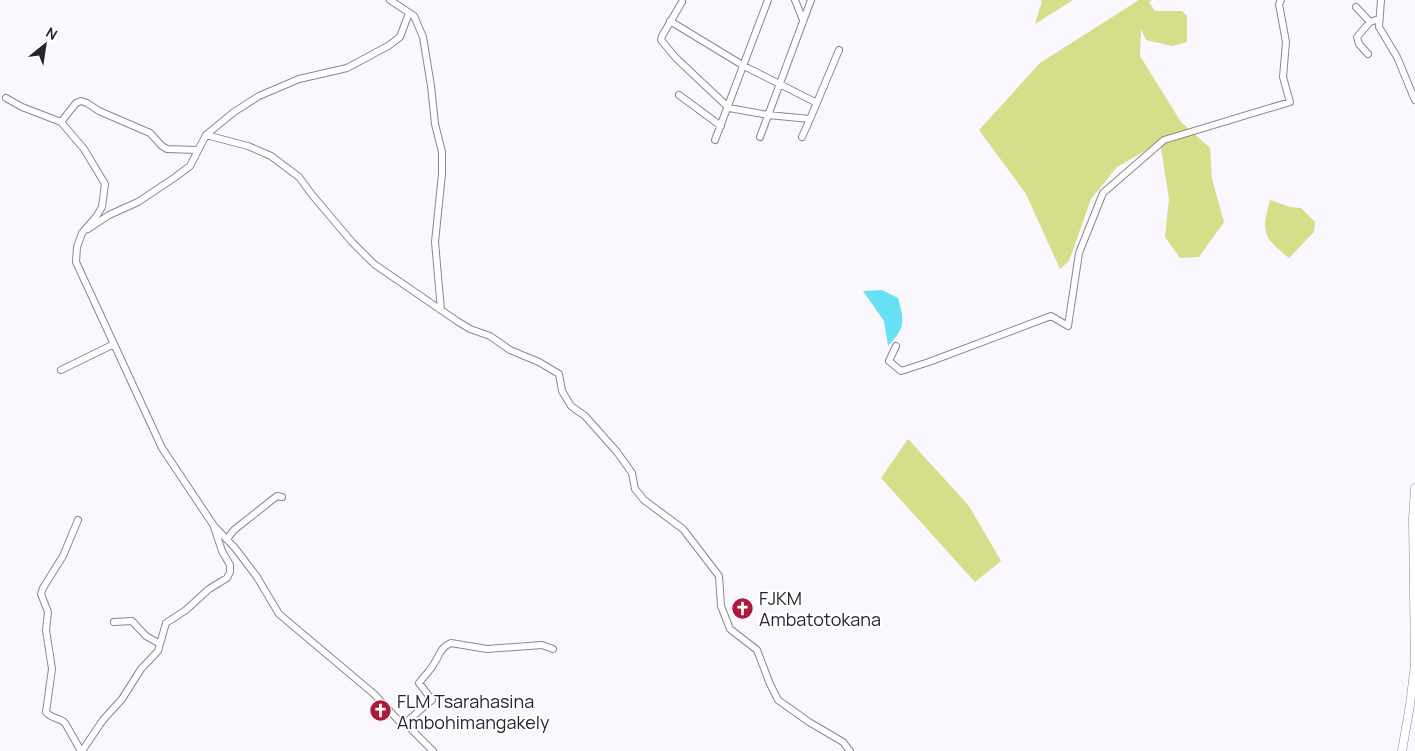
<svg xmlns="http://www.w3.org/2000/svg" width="1415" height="751" font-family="Manrope,sans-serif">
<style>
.green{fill:#d5de88}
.water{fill:#66e0f2}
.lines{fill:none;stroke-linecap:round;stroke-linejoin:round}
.minor-casing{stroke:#8c8792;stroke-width:8}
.tertiary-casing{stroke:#8c8792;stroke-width:9}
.minor{stroke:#fff;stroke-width:6}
.tertiary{stroke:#fff;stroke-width:8}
.labels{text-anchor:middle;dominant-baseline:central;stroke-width:4;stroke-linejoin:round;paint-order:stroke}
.poi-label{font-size:18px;fill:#272529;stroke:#fff;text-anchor:start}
</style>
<rect width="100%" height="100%" fill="#faf7fe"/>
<path class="green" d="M1040,0H1073L1035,24L1042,1Z
M1139,0H1152L1149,2L1155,11H1182L1187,16V42L1172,46L1146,40L1141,29L1140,56L1181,122L1210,148L1212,179L1224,222L1199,257L1180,258L1165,237L1169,199L1160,142L1117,167L1091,199L1069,261L1060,269L1026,194L979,130L1040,63Z
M1270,200L1290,207L1301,208L1315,222L1314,232L1289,258C1263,237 1261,233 1270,200Z
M908,439L969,506L1001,561L975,582L881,478Z"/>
<path class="water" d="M882,290L898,298C905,322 905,328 888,346L884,321L863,291Z"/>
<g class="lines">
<defs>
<path id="minor" d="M390,0L414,16L423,37L431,86L435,124L442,152V174L435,242L441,310
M795,0L803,20
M1381,0L1379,27L1397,57L1415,100
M682,2L662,36L661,40L676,58L729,108L768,115L810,119L839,50
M1356,7L1370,22L1379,19
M670,21L744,66L817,103
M1368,54L1359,44L1357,37L1370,22
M679,95L721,126
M6,98L22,107L61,122L84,149L105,184L102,207L96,217L82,233L77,247L76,262L162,448L214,526L235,548L257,577L279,614L374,694L399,721L405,723L433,751
M61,122L76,103L81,101L87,103L99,111L150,133L162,146L167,149L197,150
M206,135L248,146L271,156L299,177L313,196L352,242L374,264L457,321L470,329L490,336L510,350L539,362L559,374L562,391L571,406L585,416L617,452L632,473L635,489L644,500L683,529L719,576L721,606L730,629L757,650L770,684L778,700L809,722L843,742L850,751
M760,137L811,0
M802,137L810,119
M715,140L768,0
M88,229L109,215L138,202L174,178L190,166L206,135L234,112L259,96L299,79L347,68L388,46L400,37L409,13
M896,346L889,361L901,371L929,362L1051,316L1068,326L1079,253L1103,193L1164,140L1290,102L1283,77L1286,42L1279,4L1281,0
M61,370L114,344
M78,520L63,556L43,588L41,594L48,612L46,630L52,669L46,712C51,719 59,717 65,723L81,751
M227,539L234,530L277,496L282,497
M114,622L132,621L146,636L160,644
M405,723L432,700L419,683C424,676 431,670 435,662C440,654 441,647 451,643L487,649L542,645L553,649
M82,751L103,720L122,699L141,669L158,651L166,623L186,610L209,589L227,578L230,572V565L222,551L214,527"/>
<path id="tertiary" d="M1402,751L1410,705L1415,664L1413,519L1415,488"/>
</defs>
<use href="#minor" class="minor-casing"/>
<use href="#tertiary" class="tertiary-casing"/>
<use href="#minor" class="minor"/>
<use href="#tertiary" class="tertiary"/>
</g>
<defs>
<symbol id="church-disc" viewBox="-11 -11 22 22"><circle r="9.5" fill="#ae193b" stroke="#fff"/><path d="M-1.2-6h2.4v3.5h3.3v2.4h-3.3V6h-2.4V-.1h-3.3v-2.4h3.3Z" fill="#fff"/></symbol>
</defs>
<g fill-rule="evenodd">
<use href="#church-disc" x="730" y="596" width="25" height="25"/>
<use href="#church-disc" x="368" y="698" width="25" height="25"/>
</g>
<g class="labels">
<g class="poi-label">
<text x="759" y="598">FJKM<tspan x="759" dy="21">Ambatotokana</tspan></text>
<text x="397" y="701">FLM Tsarahasina<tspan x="397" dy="21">Ambohimangakely</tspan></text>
</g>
</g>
<g transform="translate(45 45) rotate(30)" stroke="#ffffff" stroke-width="4" paint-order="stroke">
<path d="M0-4L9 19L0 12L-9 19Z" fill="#272529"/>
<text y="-8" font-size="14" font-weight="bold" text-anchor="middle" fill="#272529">N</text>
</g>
</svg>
